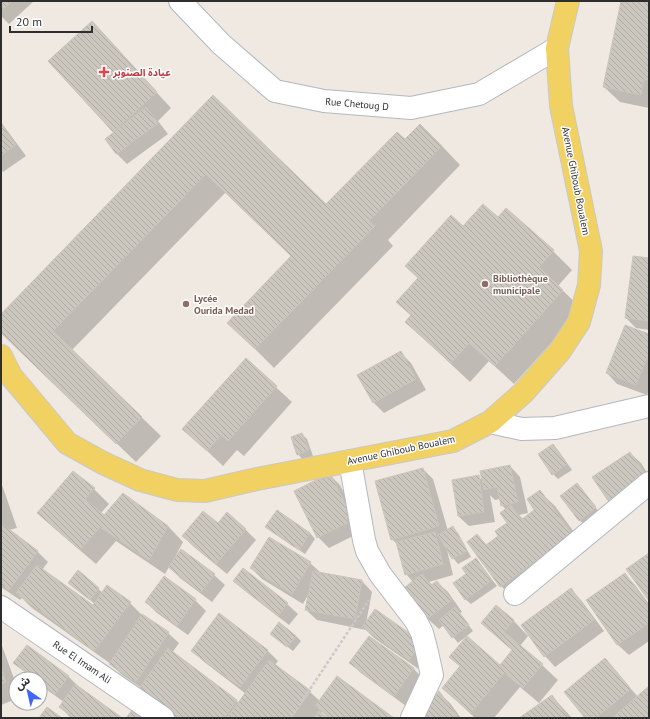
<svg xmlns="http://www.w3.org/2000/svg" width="650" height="719" font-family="'PT Sans','Noto Sans Arabic',sans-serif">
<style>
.shadow{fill:#0003}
.building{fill:url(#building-back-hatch);stroke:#cbc5ba}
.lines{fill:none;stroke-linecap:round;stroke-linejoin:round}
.minor-casing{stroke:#b4b7c1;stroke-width:24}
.major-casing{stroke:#c9c9c9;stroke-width:24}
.path{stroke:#c9c9c9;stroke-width:2.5;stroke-dasharray:3 2;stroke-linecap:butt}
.minor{stroke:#fff;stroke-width:22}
.major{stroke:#f2d163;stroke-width:22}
.health-dot{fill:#e0444e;stroke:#fff;stroke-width:1.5}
.education-dot{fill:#8d6e63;stroke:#fff;stroke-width:1.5}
.labels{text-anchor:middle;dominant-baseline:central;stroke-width:3;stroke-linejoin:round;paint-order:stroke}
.health-label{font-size:10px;font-weight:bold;fill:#be3a42;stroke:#fff;text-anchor:start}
.street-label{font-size:10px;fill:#2e2e2e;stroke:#fff}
.education-label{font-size:10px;font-weight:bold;fill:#785e54;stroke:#fff;text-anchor:start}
</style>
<defs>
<pattern id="building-back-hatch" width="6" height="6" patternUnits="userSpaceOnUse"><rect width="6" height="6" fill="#cbc7bf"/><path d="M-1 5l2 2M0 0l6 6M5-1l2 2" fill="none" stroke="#afaba4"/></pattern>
</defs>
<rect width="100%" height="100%" fill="#efe9e1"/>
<path class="shadow" d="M1,1H34L9,24L1,16Z
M622,1H649V108L620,102L604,87Z
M107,38L171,108L158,121L168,134L127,164L117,154L106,139L115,132L50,61Z
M213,97L326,206L405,141L442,146L460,165L388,240L393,246L274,368L229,323L293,256L226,192L72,350L161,436L136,462L1,332V315Z
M1,122L26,156L3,172L1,169Z
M498,219L553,251L572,270L558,286L582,309L514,384L489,361L470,382L406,322L411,316L398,302L463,228Z
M649,259V330L636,328L626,318Z
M649,336V390L647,395L617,384L607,373Z
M400,352L411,363L426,390L384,413L374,403L358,376Z
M246,360L292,402L244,456L237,450L223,466L184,429Z
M302,434L307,439L313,456L303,460L298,454Z
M553,445L558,450L572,470L558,479L553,474Z
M630,453L641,463L649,476V498L622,515Z
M510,466L520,477L528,513L519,515L523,519L536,510L539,491L555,506L587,550L517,602L501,586L469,542L477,536L487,545L500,536L508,523L506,510L502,505L500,499L495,500L490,495L495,522L469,526L458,516L478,476L483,481Z
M423,469L433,479L448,531L453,528L458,533L471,557L458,564L447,550L453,575L429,582L433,585L437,582L448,592L462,612L460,613L473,631L458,643L444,625L439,629L428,619L405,588L413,582L406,574L398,545L392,539Z
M329,474L340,485L363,531L329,548L318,537Z
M1,482L17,528L9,530L37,551L48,562L42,570L93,607L95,604L75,588L79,572L103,593L130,603L144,617L168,633L179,643L172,653L239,703L246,694L203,661L192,651L267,650L278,661L274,666L310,692L320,701L393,718H328L322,712L321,714L326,718H172L140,687L121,674L111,664L32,608L22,598L20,600L1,587Z
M94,489L109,504L101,513L105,516L168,526L183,542L174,559L214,575L225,585L212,602L180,578L169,567L165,574L116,541L96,564L54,528L39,513Z
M582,490L600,513L585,525L579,520Z
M277,512L310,533L315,539L305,554L272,532L267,527Z
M218,525L245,529L256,540L227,574L194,547L183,536Z
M476,559L497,586L471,604L465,599L467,574Z
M310,563L321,573L362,581L372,592L366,623L421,643L420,670L374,638L366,630L317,620L306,610L309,593L303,604L262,579L251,568Z
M625,574L635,585L649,604V641L629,655L618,645L587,601Z
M165,578L195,600L206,611L188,635L157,613L146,602Z
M234,581L287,604L298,614L289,625L245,591Z
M571,590L581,600L604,631L555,667L545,656Z
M513,620L528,636L520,646L542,665L558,680L539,703L520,687L494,718H475L443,688L461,667L450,657L500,666L513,651L482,623Z
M271,634L296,636L301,641L293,651Z
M369,637L414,669L424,680L406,706L361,673L350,663Z
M1,643L16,684V699L1,705Z
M605,659L638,697L649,687V718H587Z
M15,663L68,676L79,687L120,718H71L60,707L64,702L40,685V679H32Z
M439,693L450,703L461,718H421Z
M552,696L572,718H521Z"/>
<path class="building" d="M1,1H12L1,11Z
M621,1H649V80L644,79L641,95L603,87Z
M92,21L157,92L113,132L48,61Z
M213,95L326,204L397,132L405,139L420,124L442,146L369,221L375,226L255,349L227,323L291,256L206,174L53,331L142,417L116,444L1,333V314Z
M146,107L158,123L116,154L105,139Z
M1,124L16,145L1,155Z
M483,204L498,217L506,208L554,250L539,267L563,290L495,366L469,343L451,363L405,322L411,315L396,302L418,278L405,266L451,215L463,226Z
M633,256L649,258V321L625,318Z
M625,325L649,334V353L636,385L606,373Z
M401,351L416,379L373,403L357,375Z
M246,358L277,386L228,441L221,435L207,451L182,429Z
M302,433L309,450L297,455L291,437Z
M553,444L567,464L552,475L538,454Z
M630,452L649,480L611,505L592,477Z
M510,465L518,502L501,506L497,487L484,490L480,471Z
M423,468L439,526L391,540L375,481Z
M73,471L95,488L85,499L104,515L123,493L168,526L149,560L100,527L80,550L37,513Z
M330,473L353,520L317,538L294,491Z
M479,475L484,512L458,516L452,480Z
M577,483L596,507L579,521L560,496Z
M540,490L572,534L500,587L467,542L477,534L486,545L498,536L495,531L507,523L500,513L511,505L521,520L534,510L527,499Z
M277,510L310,533L299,550L265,527Z
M203,511L218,523L227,512L246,529L216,564L182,536Z
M1,523L38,551L9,590L1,585Z
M453,526L467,551L452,559L438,535Z
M435,532L443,564L405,575L396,542Z
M269,537L311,562L292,594L250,568Z
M181,549L215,574L201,592L168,567Z
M649,553V601L626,569Z
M476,558L492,580L465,600L453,583L466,574L462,568Z
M37,565L93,605L107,585L131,602L94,651L16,593Z
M243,568L288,603L278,616L233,581Z
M78,570L99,588L90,600L68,583Z
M313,571L362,580L355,619L305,610Z
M625,573L649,607V623L617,645L586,600Z
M422,574L431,585L437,581L452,600L427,619L404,588Z
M164,576L196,599L177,626L145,602Z
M571,588L594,620L544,657L521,625Z
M496,605L514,620L504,632L543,664L523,688L504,673L471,713L442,688L460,666L449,657L467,636L500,665L512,650L481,623Z
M455,607L469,625L452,638L439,620Z
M375,609L422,642L409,660L362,627Z
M219,613L268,650L240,687L191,651Z
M142,614L169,632L136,682L109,664Z
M279,622L296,636L287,647L270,634Z
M369,636L414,668L394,696L349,663Z
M27,645L69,676L55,694L40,683V679H35L13,663Z
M168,648L237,700L224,718H176L138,690Z
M605,658L631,689L596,718H585L564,692Z
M269,660L311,691L291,718H227Z
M1,668L6,682L1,684Z
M337,676L394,718H331L315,706Z
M75,684L121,717L120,718H74L59,707Z
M649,686V718H612Z
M439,691L457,716L454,718H419Z
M552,695L568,718H519Z
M47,707L62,718H39Z
M132,710L145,718H126Z
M319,711L327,718H313Z"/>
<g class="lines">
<defs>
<path id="minor" d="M180,1L221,44L275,91L324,101L411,108L479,94L557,48
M490,422L522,429L555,428L649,406
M350,461L364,540L367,551L380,574L416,621L422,633L426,648L432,675L412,718
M515,594L649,483
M1,607L163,718"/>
<path id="major" d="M1,356L11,376L67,443L103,463L140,480L177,490L205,491L257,479L453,441L490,422L523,393L560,351L579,322L589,285L591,251L561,106L557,48L568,1"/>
</defs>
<use href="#minor" class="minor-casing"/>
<use href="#major" class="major-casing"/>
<path class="path" d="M291,718L369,600"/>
<use href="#minor" class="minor"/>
<use href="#major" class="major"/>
</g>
<path class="health-dot" d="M102 66h4v4h4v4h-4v4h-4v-4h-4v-4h4z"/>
<g class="education-dot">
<circle cx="485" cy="284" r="4"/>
<circle cx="186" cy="304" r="4"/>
</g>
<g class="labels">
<g class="health-label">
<text x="113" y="72">عيادة الصنوبر</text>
</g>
<g class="street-label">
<text transform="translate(357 104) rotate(5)">Rue Chetoug D</text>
<text transform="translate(576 181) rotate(79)">Avenue Ghiboub Boualem</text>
<text transform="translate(401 450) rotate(-12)">Avenue Ghiboub Boualem</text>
<text transform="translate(82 662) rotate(34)">Rue El Imam Ali</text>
</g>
<g class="education-label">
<text x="493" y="278">Bibliothèque<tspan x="493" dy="12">municipale</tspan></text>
<text x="194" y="298">Lycée<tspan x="194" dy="12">Ourida Medad</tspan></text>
</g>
</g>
<rect width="650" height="719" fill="none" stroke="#2e2e2e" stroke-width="4"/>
<g transform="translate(28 691) rotate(326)"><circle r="19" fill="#ffffff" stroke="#ababab"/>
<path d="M0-3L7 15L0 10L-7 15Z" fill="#4264fb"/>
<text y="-6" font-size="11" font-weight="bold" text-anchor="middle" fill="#2e2e2e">ش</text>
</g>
<path d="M10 26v6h82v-6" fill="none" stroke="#2e2e2e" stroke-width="2"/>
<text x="16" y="26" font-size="12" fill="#2e2e2e" stroke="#ffffff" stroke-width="3" paint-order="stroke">20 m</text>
</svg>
